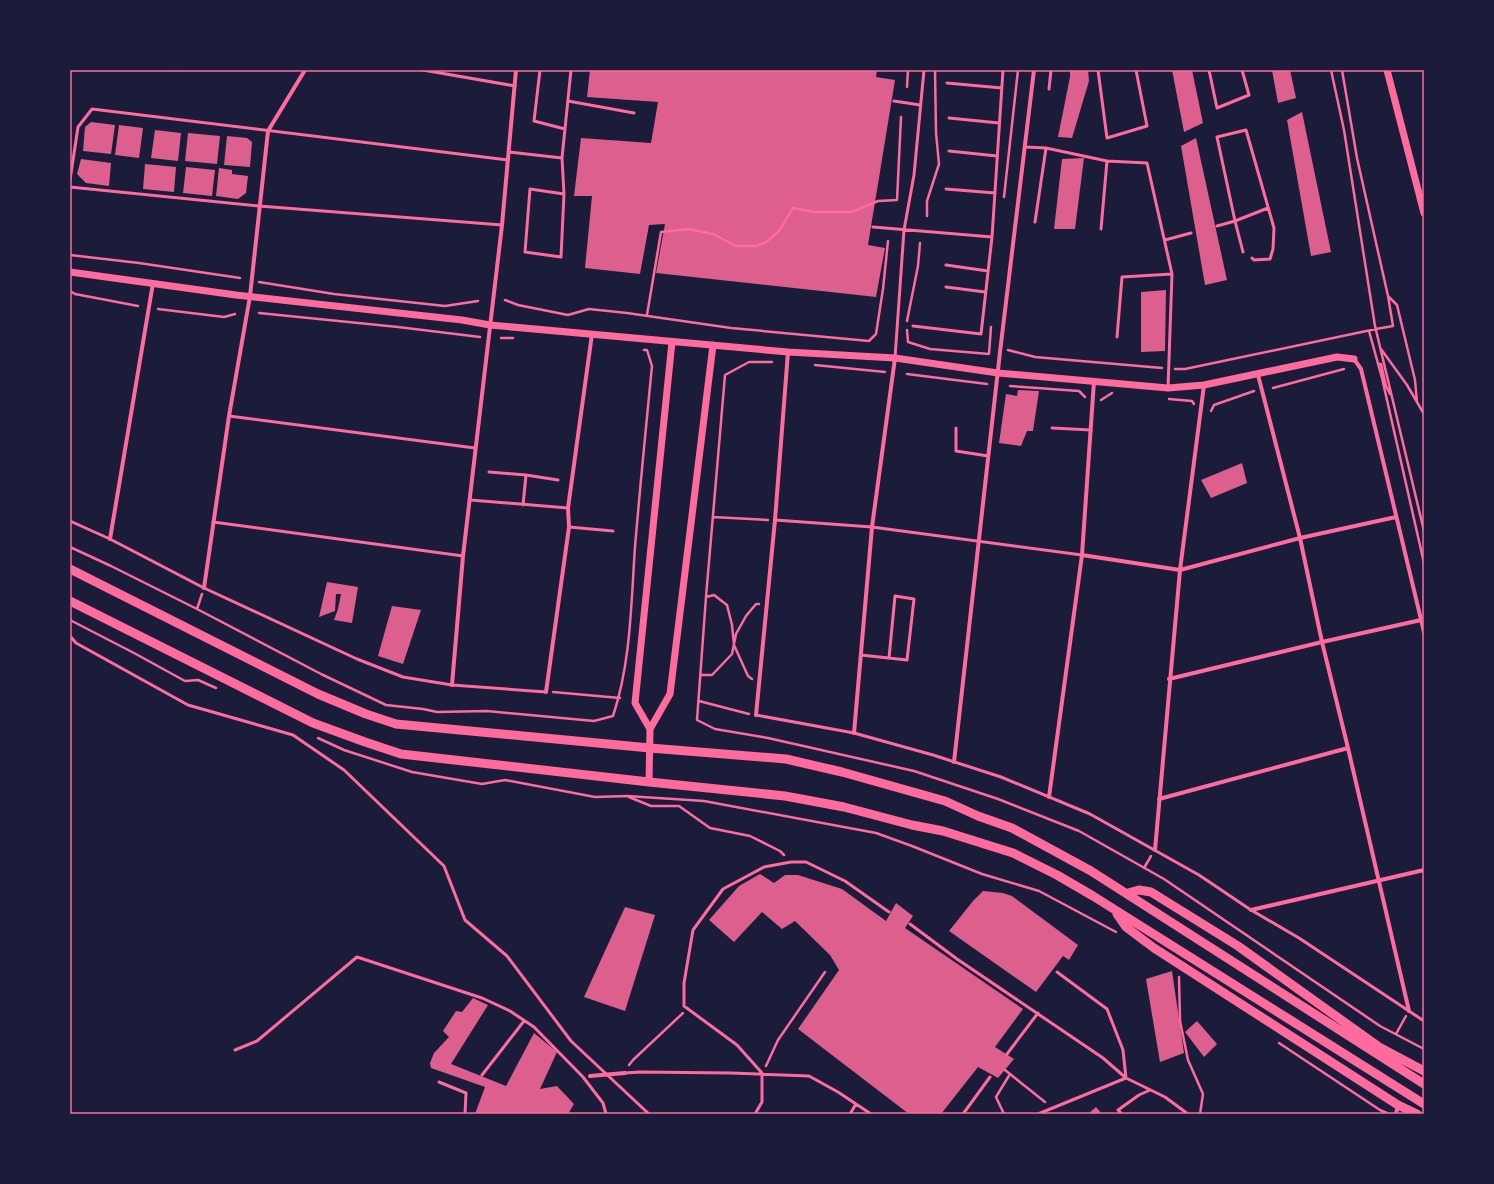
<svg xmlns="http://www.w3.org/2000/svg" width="1494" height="1184" font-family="'PT Sans',sans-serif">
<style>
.building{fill:#dd5f8e}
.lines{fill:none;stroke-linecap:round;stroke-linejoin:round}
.path{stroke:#ff6b9d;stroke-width:2.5}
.service{stroke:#ff6b9d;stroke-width:3}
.minor{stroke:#ff6b9d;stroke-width:4}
.tertiary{stroke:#ff6b9d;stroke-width:7}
.primary{stroke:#ff6b9d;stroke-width:9}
.neatline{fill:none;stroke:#ff6b9d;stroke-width:1.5}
</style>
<rect width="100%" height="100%" fill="#1b1b3a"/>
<path class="building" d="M590,70H877L876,77L895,80L868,245L885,248L876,297L656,273L665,224L649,225L640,274L585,268L592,196H574L581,138L651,143L658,102L587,97Z
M1070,70H1088L1089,81L1072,138L1058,137L1070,77Z
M1172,70H1192L1203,123L1184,132Z
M1272,70H1290L1296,98L1278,103Z
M1302,112L1331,252L1311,256L1287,120Z
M91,122L115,125L111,154L83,151L85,127Z
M119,125L143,128L139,158L115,155Z
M155,130L181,133L178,161L151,158Z
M188,133L220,136L217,164L185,161Z
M227,136L247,138L252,142L250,167L224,165Z
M1196,138L1227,280L1205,285L1181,146Z
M1084,158L1075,229H1054L1062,159Z
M81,159L111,163L109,186L86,183L77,174Z
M145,164L176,167L174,192L143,189Z
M186,167L215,170L212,196L183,193Z
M219,168L232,170V174L248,176L246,193L238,199L216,196Z
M1166,290L1165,351L1141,352V292Z
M1018,390L1039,391L1033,431H1027L1021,446L999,443L1006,394L1017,396Z
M1242,463L1247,483L1211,498L1201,480Z
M327,582L358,587L352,623L334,620L338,609L341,594H336L335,611L319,617Z
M392,606L421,610L403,664L378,656Z
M760,874L774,883L785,875H798L842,889L886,921L896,903L913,916L905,928L1023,1009L995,1047L1014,1059L998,1078L978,1067L941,1114H909L798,1029L839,970L830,955L795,921L782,929L762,912L734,942L709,920L739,886Z
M983,891L1003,893L1012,896L1078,945L1069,960L1063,956L1036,992L949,931L973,901Z
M625,907L655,915L625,1011L584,997Z
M1172,971L1184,1053L1160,1062L1146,979Z
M473,998L488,1005L451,1064L506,1086L534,1033L557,1052L540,1089L557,1086L574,1104L568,1114H475L485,1087L431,1068L430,1063L434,1053L449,1037L443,1031L456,1011L462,1012Z
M1197,1021L1217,1044L1204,1057L1185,1032Z
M1096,1107L1102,1114H1088Z"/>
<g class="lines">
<path class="path" d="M173,70H182
M1331,70L1344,130L1375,326L1424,531
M1342,70L1357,158L1388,296
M907,87L908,70
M1004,197L1018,70
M927,216V201L939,164L936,133L935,70
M70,255L139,263L240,278
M259,282L334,294L445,306L478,301
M70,291L75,294L138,306
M505,300L518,305L568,315L589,309L627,313L731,328L869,341L876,334L883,289L888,241
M158,309L224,317L235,314
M259,313L398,327L480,337
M647,315L661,232L688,229L713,234L736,246H756L766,242L779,231L793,208L814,212H852L878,201L897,200L901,117
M907,321L918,266L920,243
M907,330L908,342L930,349L989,354L991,327
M1369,331L1382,378L1424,563
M501,338H513
M1381,349L1407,385L1424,414
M1008,350L1035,357L1162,368
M772,362H749L725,375L706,597L697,720L715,729L768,738L914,771L998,799L1079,831L1164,879L1380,1026L1424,1049
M1378,364H1381L1386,386L1390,394
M815,365L885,372
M1175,369H1185L1376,329L1393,326L1388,296L1397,305L1415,380L1417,402
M907,374L987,384
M1010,386L1079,391L1085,397
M1273,388L1344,369
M1169,399L1192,401L1194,404
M1101,400L1112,393
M1211,411L1214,405L1254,391
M713,517L768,520
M70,547L111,566L197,609L321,674L386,705L423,709L437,712L487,711L594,721L613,716C631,662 631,604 635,547C640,487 646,427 652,366L647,350H644
M706,597L714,595L727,605L732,625L734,645L748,676L752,679
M197,609L202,594
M70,620L134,653L185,681L198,680L216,688
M701,675H712L732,654L736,634L746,616L756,604H759
M553,692L620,698
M699,701L749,714
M318,738L344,750L412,772L482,784L505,780L595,797L627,796L704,801L876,833L912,846L982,874L1039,891L1116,932
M629,797L651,806H679L710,828L750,836L780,851L784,855
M1144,868L1151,856
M1179,977L1180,1021L1188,1060L1203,1094L1200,1114
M1396,1034L1406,1016
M1279,1043L1380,1110L1389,1114
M629,1065L633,1060L683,1013
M766,1066L778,1040L825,972
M1005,1070L1045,1102
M1004,1114L996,1097L1010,1074"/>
<path class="service" d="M423,70L515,86
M540,70L534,121L565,129
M1098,70L1107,138L1147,126L1136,70
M1209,70L1217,108L1249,95L1242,70
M947,83L1002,88
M1049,89L1051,70
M568,101L634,113
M894,101L920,105
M949,118L999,123
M1025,147L1046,148L1035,222
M1046,148L1107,161
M949,151L997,156
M509,152L562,158L571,70
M562,158L564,194L530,189L525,252L561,257L564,194
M70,180L78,127L92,109L508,160
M70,187L259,206L502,225
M946,189L995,193
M1217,226L1235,221L1217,137L1246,130L1274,228L1273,249L1270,259L1254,260L1252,258
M873,227L992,237
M1101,229L1107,161L1147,163L1172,274L1168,388
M1165,240L1191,233
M1243,252L1235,221L1268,208
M946,265L988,271
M946,287L985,292
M913,326L981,334L992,237L1003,70
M1117,337L1122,277L1172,274
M895,358L904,230L914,175L924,70
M229,416L475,448
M956,428V451L988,456
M1052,428L1091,430
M489,472L526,475L523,505
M526,475L558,480
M470,500L568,508
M775,520L872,527L1082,555
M70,521L110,539L204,588L357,659L403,677L452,685L546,692
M213,522L463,556
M569,527L613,531
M70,636L76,643L188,705L293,735L344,770L444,866L465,920L507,956L571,1041L649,1114
M861,655L907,660L914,599L895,596L889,658
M756,715L854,733L933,755L1001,777L1090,814L1199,875L1251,910L1299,938L1424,1021
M910,924L957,959L1103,1058L1126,1078L1165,1097L1188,1114
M1057,972L1107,1009L1123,1050L1126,1078
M235,1050L257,1041L357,957L482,998L510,1011L534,1027L583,1077L603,1103L606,1114
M1007,1054L1038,1013
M625,1073L640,1072L731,1073L809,1076L838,1092L871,1114
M482,1075L524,1021
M439,1082L466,1093L465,1114
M755,1114L762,1102V1073L737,1045L684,1006V983L693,930L723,889L764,867L791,862H806L845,881L889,912
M850,1114L856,1104
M963,1114L990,1077
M1038,1114L1126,1078
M1122,1114L1118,1110L1139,1095L1150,1090"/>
<path class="minor" d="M1354,359L1361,369L1424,632
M1258,375L1300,538L1322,642L1348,748L1409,1011
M110,539L153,283
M1082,555L1180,570L1300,538L1396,517
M204,588L229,416L250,296L268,131L305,70
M1169,679L1322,642L1421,620
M452,685L463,556L502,225L516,70
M546,692L569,527L568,508L592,334
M756,715L775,520L788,352
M854,733L872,527L895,358
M954,762L1000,352L1034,70
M1049,797L1082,555L1094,381
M1159,799L1348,748
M1155,850L1180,570L1204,385
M1251,910L1424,870
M590,1076L625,1073
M1396,1114L1398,1105"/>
<path class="tertiary" d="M1387,70L1424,213
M70,272L236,295L462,320L490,325L788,352L895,358L998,373L1168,388L1204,385L1337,357L1354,359
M650,729L670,694L713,345
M649,782L650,729L635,703L672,342"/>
<path class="primary" d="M70,569L318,694L366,714L396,724L650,748L786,759L842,772L945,801L978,816L1012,828L1091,871L1424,1084
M70,601L313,723L365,742L401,754L649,782L785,796L844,807L912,825L943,831L1013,853L1057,875L1093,896L1424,1104
M1128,893L1139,890L1151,892L1238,946L1379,1047L1424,1071
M1117,914L1126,927L1154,948L1398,1105L1417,1114"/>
</g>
<rect width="1494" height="1184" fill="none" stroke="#1b1b3a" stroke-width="142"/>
<rect x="71" y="71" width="1352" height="1042" class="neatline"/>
</svg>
